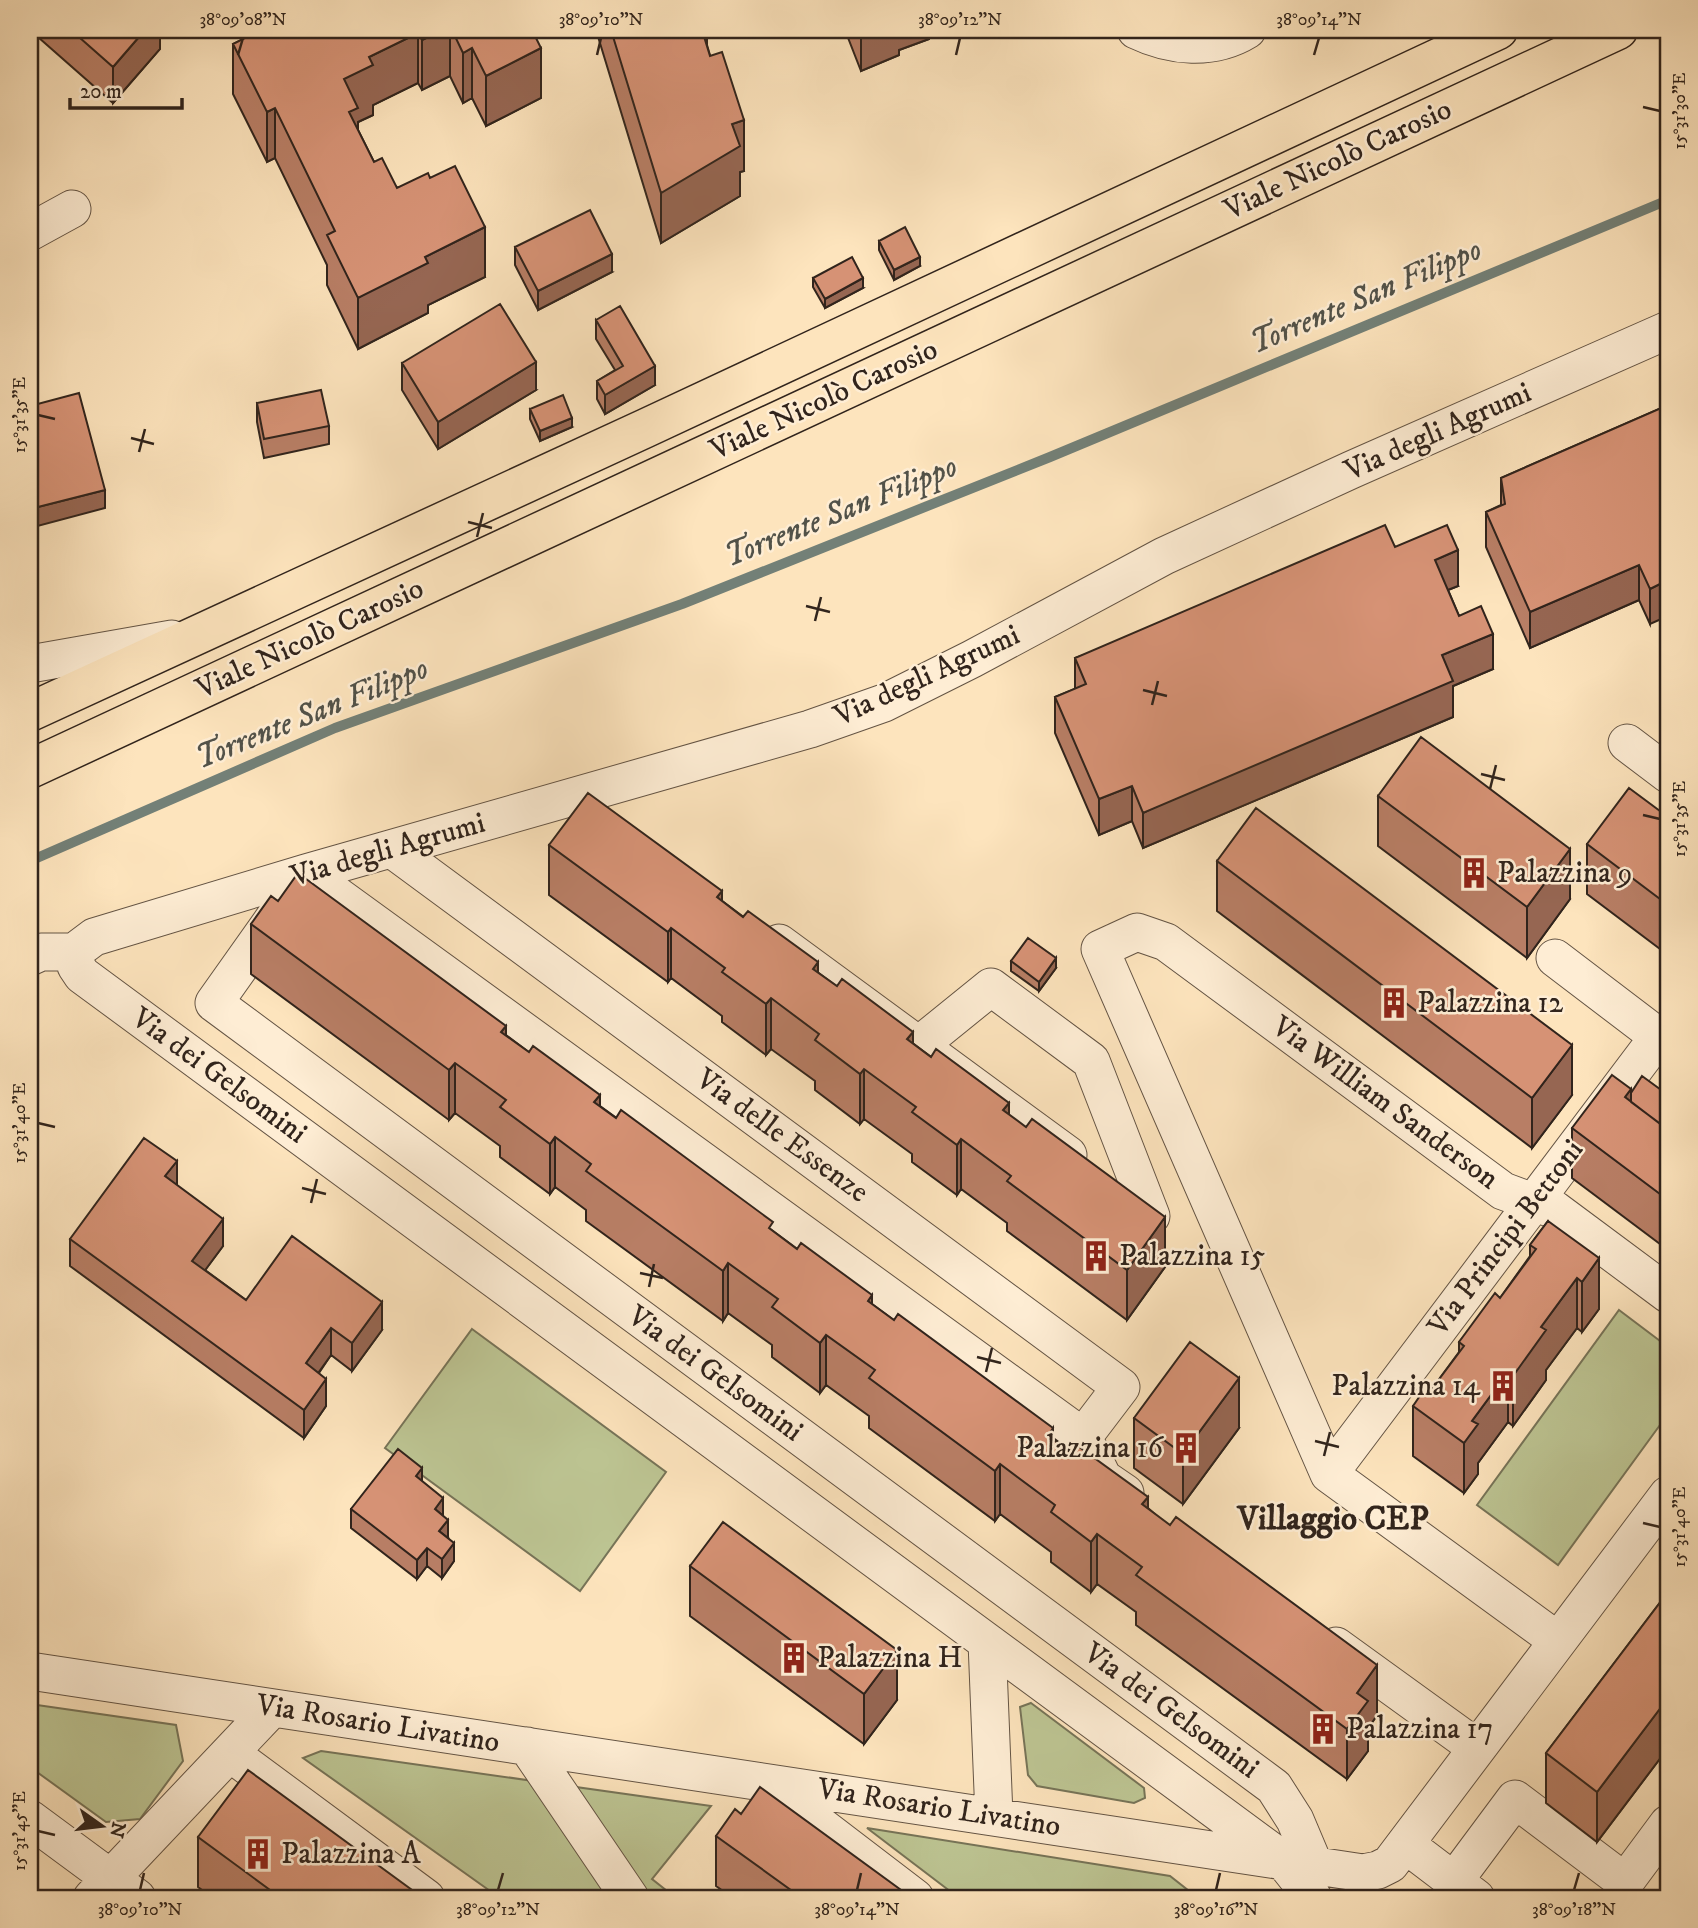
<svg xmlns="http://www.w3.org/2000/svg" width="1698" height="1928" font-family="'IM FELL DW Pica',serif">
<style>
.green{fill:#bdc593;stroke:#777458;stroke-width:2}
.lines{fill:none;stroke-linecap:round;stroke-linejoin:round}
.stream{stroke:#738077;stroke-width:10}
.minor-casing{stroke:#645444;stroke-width:39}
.major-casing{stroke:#31241c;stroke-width:41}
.minor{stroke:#feedd4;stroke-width:37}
.major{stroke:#fde4bd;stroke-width:38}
.wall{fill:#b87e65;stroke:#31241c;stroke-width:2}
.shaded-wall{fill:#966652;stroke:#31241c;stroke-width:2}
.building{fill:#d69275;stroke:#31241c;stroke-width:2}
.ticks{fill:none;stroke:#31241c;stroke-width:2.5}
.labels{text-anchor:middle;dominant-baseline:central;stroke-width:5;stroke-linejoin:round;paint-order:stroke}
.street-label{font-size:30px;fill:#31241c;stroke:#feedd4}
.poi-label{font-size:30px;fill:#31241c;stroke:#feedd4;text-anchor:start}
.water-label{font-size:32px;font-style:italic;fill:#525249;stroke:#feedd4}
.quarter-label{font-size:33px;font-weight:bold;fill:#31241c;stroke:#feedd4}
.neatline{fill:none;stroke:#31241c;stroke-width:2.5}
.ticks-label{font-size:18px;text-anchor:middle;fill:#31241c}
</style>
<rect width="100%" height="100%" fill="#fde4bd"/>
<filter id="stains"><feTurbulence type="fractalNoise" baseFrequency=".00286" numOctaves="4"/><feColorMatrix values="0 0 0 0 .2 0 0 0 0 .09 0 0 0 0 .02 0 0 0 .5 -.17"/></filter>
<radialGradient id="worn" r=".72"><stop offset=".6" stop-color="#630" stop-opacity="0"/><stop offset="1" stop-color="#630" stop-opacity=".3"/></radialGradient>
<path class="green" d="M1619,1310L1668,1347V1414L1558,1565L1477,1505Z
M472,1329L666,1472L580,1591L385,1448Z
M1031,1703L1144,1788L1145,1798L1134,1803L1037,1786L1028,1775L1020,1707Z
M30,1704L176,1725L183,1761L140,1819L106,1822L30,1767Z
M321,1751L711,1806L652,1879L676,1898H500L303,1758Z
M867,1828L1170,1876L1198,1898H959Z"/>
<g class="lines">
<path class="stream" d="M30,861L335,728L682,604L1050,457L1668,200"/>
<defs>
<path id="minor" d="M1136,30C1171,47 1213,51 1247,30
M30,232L72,209
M30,664L172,639
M1627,743L1668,774
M392,849L1121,1387L1083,1437
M779,943L1068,1155
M74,952L76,966L82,975L1283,1860L1313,1898
M30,957L41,952H74L94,937L306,873L810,729L884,703L972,659L1164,556L1351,470L1668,330
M1555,958L1668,1044
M918,1046L991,987L1091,1061L1151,1216
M1329,1474L1659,1036
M1125,1493L1103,1478L1083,1437L306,873L214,1003L1274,1787L1295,1820L1314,1865
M1558,1641L1329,1474L1100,949L1137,932L1166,942L1503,1191L1555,1210L1668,1294
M987,1642L994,1816
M1336,1646L1477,1748
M30,1671L1363,1873L1378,1870L1390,1864L1668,1495
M527,1746L630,1898
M230,1753L426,1898
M766,1784L915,1898
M30,1819L137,1898
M1405,1844L1476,1898
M1454,1881L1515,1799L1625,1882L1668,1824
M92,1898L272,1708"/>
<path id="major" d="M30,712L646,428L1498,30
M30,769L1618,30"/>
</defs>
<use href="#minor" class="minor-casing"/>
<use href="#major" class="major-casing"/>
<use href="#minor" class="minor"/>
<use href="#major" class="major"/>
</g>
<path class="wall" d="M30,30H160V49L113,103Z
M261,30H532L541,98L486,126L472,98L463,103L450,76L422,90L418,83L373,105V115L358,122V130L374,162L397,188L430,178L485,277L428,305V313L358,349L327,285V265L275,158L267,162L233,94V44Z
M596,30H707V45L744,171L740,172V196L661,243Z
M845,30H929V39L899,50V55L861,71Z
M879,241L920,266L894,280L879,250Z
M515,247L612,272L538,310L515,265Z
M813,278L863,288L825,308L813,287Z
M596,320L655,385L605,414L597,399V381L615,370L596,339Z
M402,363L536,390L438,449L402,390Z
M257,403L329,426V444L264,458L257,422Z
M1668,405L1650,624L1639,600L1530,648L1486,547V512L1501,505V478Z
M530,409L572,427L540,441L530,419Z
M1395,547L1458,586L1448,590L1459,616L1493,669L1453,686V717L1143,848L1132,821L1099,835L1055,733V697L1075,689V658Z
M1378,796L1570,899L1527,958L1378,846Z
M1668,817V955L1587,894V844Z
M549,845L722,901L1009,1115L1165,1267L1127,1320L1007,1231V1223L961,1189L957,1195L912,1162V1154L864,1119L860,1124L815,1090V1081L771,1049L766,1055L722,1022V1016L671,978L668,982L549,895Z
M1217,861L1572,1095L1532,1148L1217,911Z
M278,901L506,1035L600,1106L773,1231L1148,1508L1377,1715L1368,1729V1751L1347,1779L1136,1625V1612L1097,1584L1091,1592L1051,1562V1552L1000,1514L995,1521L869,1428V1416L826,1385L820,1393L772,1357V1345L728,1313L723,1321L586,1221V1210L555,1187L550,1194L500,1157V1146L455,1113L449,1120L251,974V924Z
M1011,961L1056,968L1039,991L1011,971Z
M1631,1093L1668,1095V1124L1666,1128L1668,1130V1250L1572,1178V1128Z
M177,1185L223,1246L205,1270L246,1300L382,1330L352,1371L331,1355L319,1373L326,1406L304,1438L70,1266V1239Z
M1548,1221L1599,1309L1582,1332L1577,1328L1546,1370V1380L1513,1426L1508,1422L1478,1463V1474L1464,1493L1413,1456V1406L1431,1390L1459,1352V1342L1500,1298L1530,1256V1245Z
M1134,1418L1239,1428L1183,1504L1134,1468Z
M422,1481L443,1516L454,1561L442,1578L427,1566L417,1579L351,1528V1509Z
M690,1566L897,1700L864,1744L690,1616Z
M1668,1592V1748L1597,1842L1546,1803V1753Z
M741,1814L912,1898H733L716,1886V1836Z
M198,1837L423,1898H213L198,1887Z"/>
<path class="shaded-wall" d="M145,30H160V49L113,103V67Z
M443,30H450V76L422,90V40Z
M696,30H707V56Z
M861,30H929V39L899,50V55L861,71Z
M418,33V83L373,105V115L358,122V158L349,162L344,79L369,57Z
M472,48V98L463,103V53Z
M541,48V98L486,126V76Z
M275,108V158L267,162V112Z
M744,120V171L740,172V196L661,243V193L732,124Z
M485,227V277L428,305V313L358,349V298L425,257Z
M612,254V272L538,310V291Z
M920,257V266L894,280V270Z
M863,278V288L825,308V299Z
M536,362V390L438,449V422Z
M655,366V385L605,414V395Z
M572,418V427L540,441V431Z
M105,490V508L30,528V509Z
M1458,550V586L1435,595V560Z
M1639,565V600L1530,648V612Z
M1668,580V616L1650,624V589Z
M1493,634V669L1453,686V717L1143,848V813L1442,655Z
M1132,786V821L1099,835V799Z
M1570,849V899L1527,958V907Z
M722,891V941L717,897Z
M671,928V978L668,982V932Z
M1056,958V968L1039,991V982Z
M818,962V1012L813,969Z
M771,998V1049L766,1055V1004Z
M506,1026V1076L501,1032Z
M913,1032V1082L907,1039Z
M1572,1045V1095L1532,1148V1098Z
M455,1063V1113L449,1120V1070Z
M864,1069V1119L860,1124V1074Z
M1631,1089V1139L1625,1097Z
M600,1095V1145L594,1102Z
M1009,1103V1153L1003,1110Z
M1668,1115V1124L1660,1137V1127Z
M555,1137V1187L550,1194V1144Z
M961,1139V1189L957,1195V1145Z
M177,1161V1188L165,1176Z
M1165,1217V1267L1127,1320V1270Z
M223,1219V1246L192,1288V1261Z
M1599,1258V1309L1582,1332V1282Z
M728,1263V1313L723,1321V1271Z
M1577,1278V1328L1546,1370V1380L1513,1426V1376L1541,1327Z
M872,1295V1345L868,1301Z
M382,1302V1330L352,1371V1343Z
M331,1328V1355L306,1390V1363Z
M826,1335V1385L820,1393V1343Z
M1508,1372V1422L1478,1463V1474L1464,1493V1443L1472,1421Z
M1239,1378V1428L1183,1504V1454Z
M326,1379V1406L304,1438V1410Z
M1053,1428V1478L1048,1436Z
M1000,1464V1514L995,1521V1471Z
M422,1468V1487L416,1476Z
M1148,1497V1547L1142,1504Z
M443,1498V1516L435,1509Z
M448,1520V1538L439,1531Z
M1097,1534V1584L1091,1592V1542Z
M454,1543V1561L442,1578V1559Z
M427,1548V1566L417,1579V1560Z
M897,1650V1700L864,1744V1694Z
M1377,1665V1715L1368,1729V1751L1347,1779V1729L1357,1693Z
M1668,1698V1748L1597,1842V1792Z"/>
<path class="building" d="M71,30H145L113,67Z
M261,30H443L422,40L418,33L369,57L373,65L344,79L358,108L349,112L374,162L382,158L397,188L428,173L430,178L455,166L485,227L425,257L428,263L358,298L327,235L335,231L275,108L267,112L233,44Z
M452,30H532L541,48L486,76L472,48L463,53Z
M611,30H702L710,56L722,52L744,120L732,124L740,146L661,193Z
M590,210L612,254L538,291L515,247Z
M905,227L920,257L894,270L879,241Z
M852,257L863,278L825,299L813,278Z
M500,304L536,362L438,422L402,363Z
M620,306L655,366L605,395L597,381L623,366L596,320Z
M321,390L329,426L264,439L257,403Z
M79,393L105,490L30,509V406Z
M563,395L572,418L540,431L530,409Z
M1668,405V580L1650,589L1639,565L1530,612L1486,512L1505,504L1501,478Z
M1385,525L1395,547L1447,525L1458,550L1435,560L1459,616L1481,606L1493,634L1442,655L1453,681L1143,813L1132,786L1099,799L1055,697L1086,684L1075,658Z
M1421,737L1570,849L1527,907L1378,796Z
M1629,788L1668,817V905L1587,844Z
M588,793L722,891L717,897L743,917L748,911L818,962L813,969L837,986L842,979L913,1032L907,1039L931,1057L936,1049L1009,1103L1003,1110L1026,1127L1032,1119L1165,1217L1127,1270L1007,1181L1011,1176L961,1139L957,1145L912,1112L916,1107L864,1069L860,1074L815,1040L819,1034L771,998L766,1004L722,972L725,968L671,928L668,932L549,845Z
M1256,808L1572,1045L1532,1098L1217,861Z
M298,873L506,1026L501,1032L529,1052L533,1046L600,1095L594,1102L616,1118L621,1110L773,1222L769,1228L797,1249L801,1243L872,1295L868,1301L894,1320L898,1314L1053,1428L1048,1436L1070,1452L1075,1444L1148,1497L1142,1504L1170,1525L1176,1517L1377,1665L1357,1693L1368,1701L1347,1729L1136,1575L1142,1567L1097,1534L1091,1542L1051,1512L1055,1505L1000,1464L995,1471L869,1378L875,1370L826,1335L820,1343L772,1307L778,1299L728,1263L723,1271L586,1171L591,1164L555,1137L550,1144L500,1107L506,1100L455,1063L449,1070L251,924L271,896L278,901Z
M1028,938L1056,958L1039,982L1011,961Z
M1612,1075L1631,1089L1625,1097L1668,1130V1200L1572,1128Z
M1642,1076L1668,1095V1115L1662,1125L1631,1102V1093Z
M144,1138L177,1161L165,1176L223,1219L192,1261L246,1300L292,1236L382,1302L352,1343L331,1328L306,1363L326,1379L304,1410L70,1239Z
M1548,1221L1599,1258L1582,1282L1577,1278L1541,1327L1546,1330L1513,1376L1508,1372L1472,1421L1478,1424L1464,1443L1413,1406L1426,1387L1431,1390L1464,1346L1459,1342L1495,1293L1500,1298L1536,1249L1530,1245Z
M1190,1342L1239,1378L1183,1454L1134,1418Z
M398,1449L422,1468L416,1476L443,1498L435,1509L448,1520L439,1531L454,1543L442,1559L427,1548L417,1560L351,1509Z
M723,1522L897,1650L864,1694L690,1566Z
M1668,1592V1698L1597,1792L1546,1753Z
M248,1770L423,1898H281L198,1837Z
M760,1787L912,1898H802L716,1836L735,1809L741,1814Z"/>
<path class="ticks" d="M238,55L243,38M597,55L601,38M956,55L960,38M1314,55L1319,38M1643,107L1660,111M38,415L55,419M131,438L154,444M139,452L145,429M468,522L492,528M477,537L483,513M806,606L830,612M815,621L821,597M1143,690L1167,696M1152,705L1158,681M1481,774L1505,780M1490,789L1496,765M1643,815L1660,819M38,1123L55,1127M302,1188L326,1194M311,1203L317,1179M640,1273L663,1278M649,1287L654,1264M977,1357L1001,1363M986,1372L992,1348M1315,1441L1339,1447M1324,1456L1330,1432M1643,1523L1660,1527M38,1831L55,1835M140,1890L144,1873M498,1890L503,1873M857,1890L861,1873M1216,1890L1220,1873M1574,1890L1579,1873"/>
<defs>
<symbol id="building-bare" viewBox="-9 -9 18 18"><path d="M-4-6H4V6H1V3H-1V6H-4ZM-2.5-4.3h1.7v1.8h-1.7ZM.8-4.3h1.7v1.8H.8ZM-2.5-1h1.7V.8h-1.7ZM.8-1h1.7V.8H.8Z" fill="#8f2418" stroke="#feedd4" stroke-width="2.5" paint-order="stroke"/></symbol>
</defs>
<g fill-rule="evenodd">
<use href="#building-bare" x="1452" y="851" width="44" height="44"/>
<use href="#building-bare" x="1372" y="981" width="44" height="44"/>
<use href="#building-bare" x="1074" y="1234" width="44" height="44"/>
<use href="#building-bare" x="1481" y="1364" width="44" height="44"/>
<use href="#building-bare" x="1164" y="1426" width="44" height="44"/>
<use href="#building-bare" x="772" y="1636" width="44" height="44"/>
<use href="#building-bare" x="1301" y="1707" width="44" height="44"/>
<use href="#building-bare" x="236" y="1832" width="44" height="44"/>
</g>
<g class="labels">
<g class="street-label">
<text transform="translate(1338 160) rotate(-25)">Viale Nicolò Carosio</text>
<text transform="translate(824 400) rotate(-25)">Viale Nicolò Carosio</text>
<text transform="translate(1438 432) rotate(-24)">Via degli Agrumi</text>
<text transform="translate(310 639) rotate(-25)">Viale Nicolò Carosio</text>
<text transform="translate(927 676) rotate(-25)">Via degli Agrumi</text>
<text transform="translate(388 850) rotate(-16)">Via degli Agrumi</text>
<text transform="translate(219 1076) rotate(36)">Via dei Gelsomini</text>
<text transform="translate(1385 1103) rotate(36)">Via William Sanderson</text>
<text transform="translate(782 1136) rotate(36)">Via delle Essenze</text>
<text transform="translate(1506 1238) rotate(-53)">Via Principi Bettoni</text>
<text transform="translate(715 1374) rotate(36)">Via dei Gelsomini</text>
<text transform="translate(1171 1711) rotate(36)">Via dei Gelsomini</text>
<text transform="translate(378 1724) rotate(9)">Via Rosario Livatino</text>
<text transform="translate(939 1808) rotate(9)">Via Rosario Livatino</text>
</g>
<g class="poi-label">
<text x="1497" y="873">Palazzina 9</text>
<text x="1417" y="1003">Palazzina 12</text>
<text x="1119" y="1256">Palazzina 15</text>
<text x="1480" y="1386" text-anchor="end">Palazzina 14</text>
<text x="1163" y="1448" text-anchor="end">Palazzina 16</text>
<text x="817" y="1658">Palazzina H</text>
<text x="1346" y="1729">Palazzina 17</text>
<text x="281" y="1854">Palazzina A</text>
</g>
<g class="water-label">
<text transform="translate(1366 297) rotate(-23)">Torrente San Filippo</text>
<text transform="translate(841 512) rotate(-22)">Torrente San Filippo</text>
<text transform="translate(312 714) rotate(-22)">Torrente San Filippo</text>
</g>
<g class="quarter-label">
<text x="1333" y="1519">Villaggio CEP</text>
</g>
</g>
<rect width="1698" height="1928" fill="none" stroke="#fde4bd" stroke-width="77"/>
<g transform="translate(102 1826) rotate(104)" stroke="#feedd4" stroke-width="5" paint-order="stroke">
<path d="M0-5L12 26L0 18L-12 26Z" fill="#31241c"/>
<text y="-10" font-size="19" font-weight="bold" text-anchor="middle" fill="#31241c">N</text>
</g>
<path d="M70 98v10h112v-10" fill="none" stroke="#31241c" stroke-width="3.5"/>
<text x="80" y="98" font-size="21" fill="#31241c" stroke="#feedd4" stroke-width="5" paint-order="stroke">20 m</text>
<rect x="38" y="38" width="1622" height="1852" class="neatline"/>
<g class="ticks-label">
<text x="243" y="25">38°09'08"N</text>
<text x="601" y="25">38°09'10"N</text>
<text x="960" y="25">38°09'12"N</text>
<text x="1319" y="25">38°09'14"N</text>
<text transform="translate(1679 111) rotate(-90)" y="6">15°31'30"E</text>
<text transform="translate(19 415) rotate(-90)" y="6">15°31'35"E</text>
<text transform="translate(1679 819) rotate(-90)" y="6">15°31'35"E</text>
<text transform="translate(19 1123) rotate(-90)" y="6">15°31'40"E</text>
<text transform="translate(1679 1527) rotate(-90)" y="6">15°31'40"E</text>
<text transform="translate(19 1831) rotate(-90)" y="6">15°31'45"E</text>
<text x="140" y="1915">38°09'10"N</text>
<text x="498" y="1915">38°09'12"N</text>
<text x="857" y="1915">38°09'14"N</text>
<text x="1216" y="1915">38°09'16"N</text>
<text x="1574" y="1915">38°09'18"N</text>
</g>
<rect width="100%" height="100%" filter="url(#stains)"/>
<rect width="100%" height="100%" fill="url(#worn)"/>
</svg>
